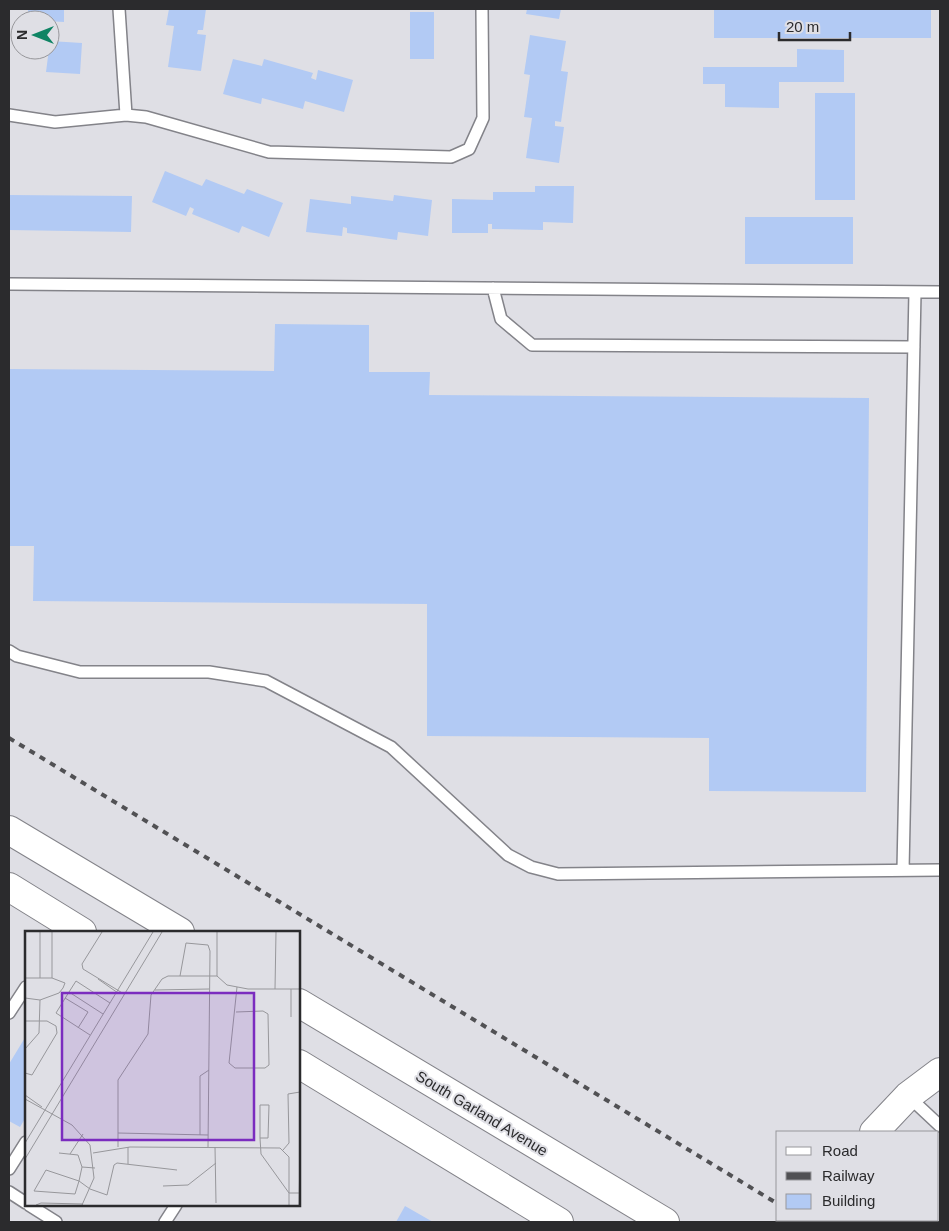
<svg xmlns="http://www.w3.org/2000/svg" width="949" height="1231" font-family="Arial,sans-serif">
<style>
.building{fill:#b2caf4}
.lines{fill:none;stroke-linecap:round;stroke-linejoin:round}
.lane-casing{stroke:#838389;stroke-width:14}
.secondary-casing{stroke:#838389;stroke-width:30}
.primary-casing{stroke:#838389;stroke-width:30}
.lane{stroke:#fff;stroke-width:11}
.secondary{stroke:#fff;stroke-width:28}
.primary{stroke:#fff;stroke-width:28}
.rail{stroke:#515154;stroke-width:4;stroke-dasharray:6 6;stroke-linecap:butt}
.labels{text-anchor:middle;dominant-baseline:central;stroke-width:4;stroke-linejoin:round;paint-order:stroke}
.street-label{font-size:15px;fill:#2b2b2d;stroke:#dfdfe5}
.inset-road{fill:none;stroke:#97979b;stroke-width:1}
.view{fill:#7b2cbf;fill-opacity:0.15;stroke:#7b2cbf;stroke-width:2.5}
.inset-edge{fill:none;stroke:#2b2b2d;stroke-width:2.5}
</style>
<rect width="100%" height="100%" fill="#dfdfe5"/>
<path class="building" d="M28,9H64V22L28,20Z
M169,9H206L203,30H198L197,34L206,35L201,71L168,67L174,26L166,25Z
M527,9H561L559,19L526,14Z
M714,9H931V38H714Z
M410,12H434V59H410Z
M530,35L566,41L561,71L568,72L561,122L555,121V126L564,127L559,163L526,158L532,118L524,117L530,75L524,74Z
M50,41L82,43L80,74L46,72Z
M797,49L844,50V82H779V108L725,107V84H703V67H797Z
M233,59L262,66L264,59L313,73L311,78L316,80L318,70L353,80L344,112L305,101L303,109L262,98L261,104L223,94Z
M815,93H855V200H815Z
M165,171L202,186L206,179L244,194L247,189L283,203L269,237L242,226L239,233L192,214L194,209L190,207L186,216L152,202Z
M535,186H574L573,223L543,222V230L492,229V224H488V233H452V199L493,200V192H535Z
M9,195L132,196L131,232L9,230Z
M394,195L432,200L428,236L398,232L397,240L347,233V228L343,227L342,236L306,232L310,199L351,204V196L393,201Z
M745,217H853V264H745Z
M275,324L369,325V372H430L429,395L869,398L866,792L709,791V738L427,736V604L33,601L34,546H9V369L274,371Z
M26,1036V1117L20,1127L9,1121V1064Z
M405,1206L433,1222H396Z"/>
<g class="lines">
<defs>
<path id="lane" d="M119,9L126,115
M9,115L55,122L126,115L146,117L269,152L451,157L469,149L483,118L482,9
M9,284L940,292
M493,288L501,319L532,345L914,347
M9,651L17,656L80,672H209L266,681L391,747L508,855L531,867L558,874L940,870
M903,870L915,292
M9,1013L26,987
M908,1096L940,1126
M9,1169L26,1142
M9,1192L26,1203
M29,1205L56,1222
M165,1222L176,1205"/>
<path id="secondary" d="M874,1132L908,1096L940,1072
M812,1222L813,1220"/>
<path id="primary" d="M9,830L180,932
M9,887L82,932
M299,1003L665,1222
M299,1064L559,1222"/>
</defs>
<use href="#lane" class="lane-casing"/>
<use href="#secondary" class="secondary-casing"/>
<use href="#primary" class="primary-casing"/>
<use href="#lane" class="lane"/>
<use href="#secondary" class="secondary"/>
<use href="#primary" class="primary"/>
<path class="rail" d="M9,738L778,1204
M805,1220L809,1222"/>
</g>
<g class="labels">
<g class="street-label">
<text transform="translate(482 1113) rotate(31)">South Garland Avenue</text>
</g>
</g>
<g transform="translate(25 931)">
<rect width="275" height="275" fill="#dfdfe5"/>
<path class="inset-road" d="M77,1L57,33L58,38L99,63M192,1V45M155,45L161,12L183,14L185,20L183,216M192,45L202,54L223,58H275M0,47H27V1M15,47V1M73,48L93,62M250,58L251,1M130,59L184,58M44,61L31,82L65,104M0,67L15,69L14,102L0,118M40,67L63,81L53,97M15,69L34,62L38,57L40,52L27,47M211,81L238,80L243,83L244,134L240,137H210L204,132L212,56M78,83L44,61L51,50L85,72M266,86V58M0,90H22L31,95L32,102L7,144L0,142M0,164L17,176M0,168L47,194L65,214L69,247L57,274M93,202L183,204M175,204V145L184,139M235,207V174H244L243,207H235L236,223L264,262H274M0,212L128,1M93,216V149L123,103L126,64L137,48L143,45H192M190,216L191,272M258,219L264,212L263,163L275,161M34,222L53,224L57,236L70,237M68,222L105,216L255,217L264,226V274M45,223L58,203M0,228L137,1M103,233V216M57,236L54,250L65,258L82,264L89,234L92,232L152,239M21,239L54,250L50,263L9,260ZM138,255L163,254L191,232M11,274L16,272L58,273M274,274L275,224"/>
<path class="view" d="M37,62H229V209H37Z"/>
<rect width="275" height="275" class="inset-edge"/>
</g>
<rect width="949" height="1231" fill="none" stroke="#2b2b2d" stroke-width="20"/>
<rect x="776" y="1131" width="162" height="90" fill="#dfdfe5" stroke="#97979b"/>
<rect x="786" y="1147" width="25" height="8" fill="#ffffff" stroke="#97979b"/>
<text x="822" y="1156" font-size="15" fill="#2b2b2d">Road</text>
<rect x="786" y="1172" width="25" height="8" fill="#515154" stroke="#97979b"/>
<text x="822" y="1181" font-size="15" fill="#2b2b2d">Railway</text>
<rect x="786" y="1194" width="25" height="15" fill="#b2caf4" stroke="#97979b"/>
<text x="822" y="1206" font-size="15" fill="#2b2b2d">Building</text>
<g transform="translate(35 35) rotate(270)"><circle r="24" fill="#dfdfe5" stroke="#97979b"/>
<path d="M0-4L9 19L0 12L-9 19Z" fill="#0f8464"/>
<text y="-8" font-size="14" font-weight="bold" text-anchor="middle" fill="#2b2b2d">N</text>
</g>
<path d="M779 32v8h71v-8" fill="none" stroke="#2b2b2d" stroke-width="2.5"/>
<text x="786" y="32" font-size="15" fill="#2b2b2d" stroke="#dfdfe5" stroke-width="4" paint-order="stroke">20 m</text>
</svg>
